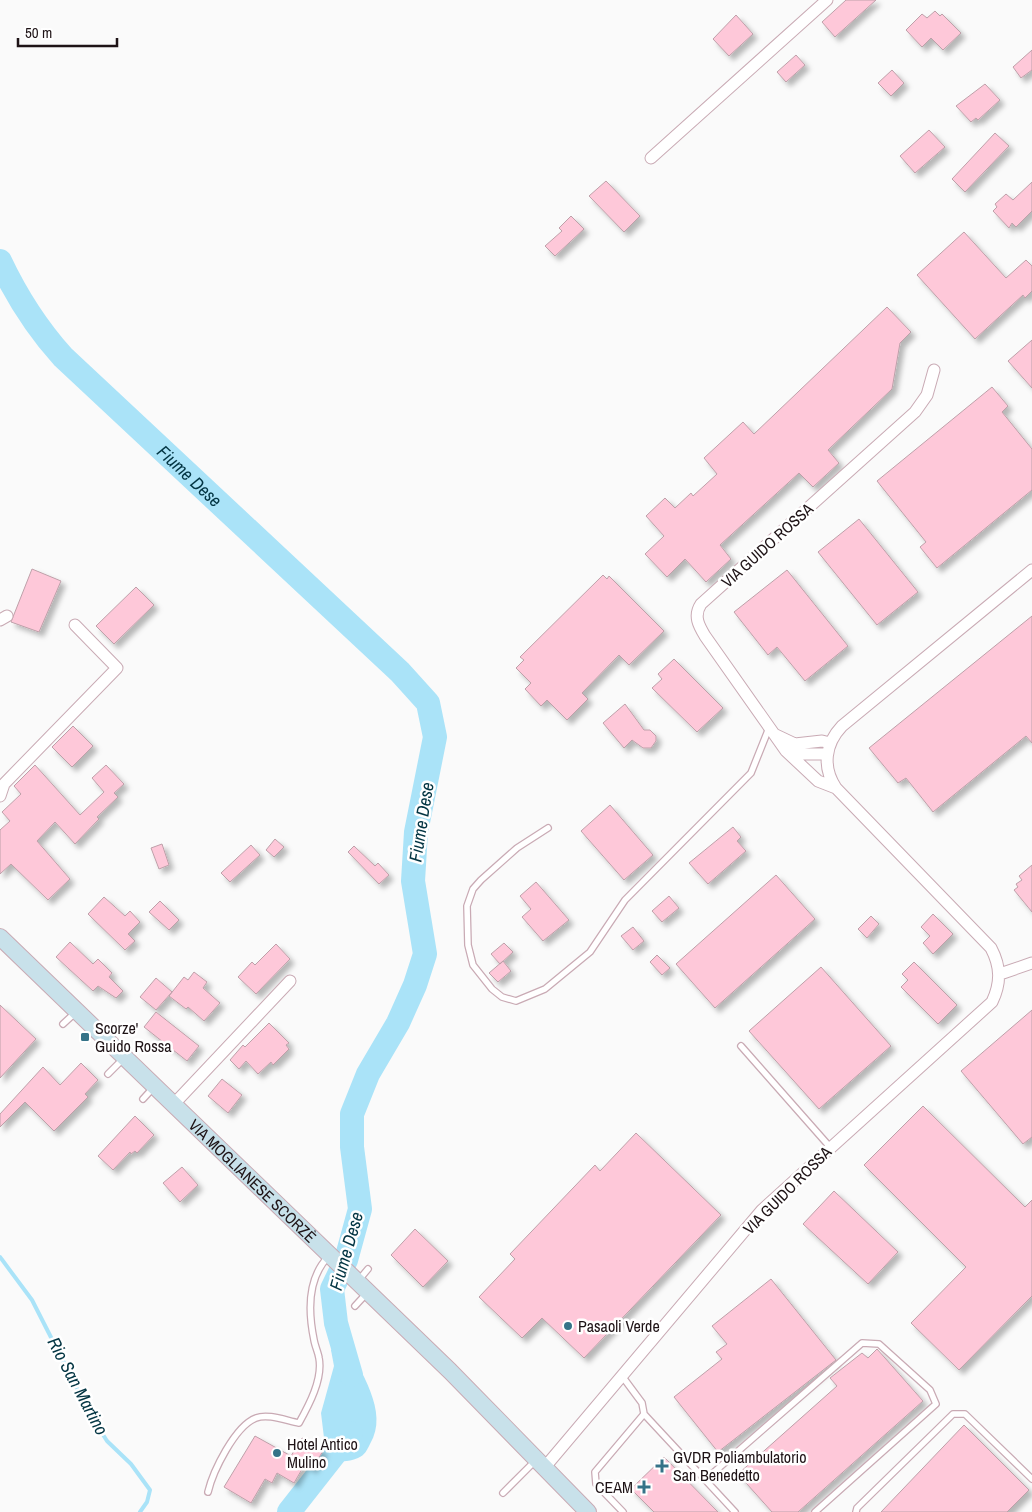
<svg xmlns="http://www.w3.org/2000/svg" width="1032" height="1512" font-family="'Archivo Narrow',sans-serif">
<style>
.water{fill:#aae3f8}
.lines{fill:none;stroke-linecap:round;stroke-linejoin:round}
.stream{stroke:#aae3f8;stroke-width:4}
.river{stroke:#aae3f8;stroke-width:24}
.building{fill:#fec8d9;stroke:#bea0a9;filter:url(#shadow)}
.service-casing{stroke:#c9aab4;stroke-width:8}
.minor-casing{stroke:#c9aab4;stroke-width:13}
.secondary-casing{stroke:#c9aab4;stroke-width:18}
.service{stroke:#fff;stroke-width:5.5}
.minor{stroke:#fff;stroke-width:11}
.secondary{stroke:#c8e1ea;stroke-width:16}
.poi-dot{fill:#357388;stroke:#fff;stroke-width:2}
.labels{text-anchor:middle;dominant-baseline:central;stroke-width:5;stroke-linejoin:round;paint-order:stroke}
.street-label{font-size:16px;fill:#1e1316;stroke:#fff}
.poi-label{font-size:16px;fill:#1e1316;stroke:#fff;text-anchor:start}
.water-label{font-size:18px;font-style:italic;fill:#033543;stroke:#fff}
</style>
<defs>
<filter id="shadow"><feDropShadow dx="4.5" dy="4.5" stdDeviation="2.5" flood-color="#0004"/></filter>
</defs>
<rect width="100%" height="100%" fill="#fafafa"/>
<path class="water" d="M347,1341C359,1372 390,1411 370,1444C367,1450 365,1455 358,1458C342,1464 336,1461 322,1453L325,1446L321,1413L334,1366L331,1350Z"/>
<g class="lines">
<path class="stream" d="M0,1257L32,1300L90,1414L107,1441L131,1464L150,1490L147,1502L140,1512"/>
<g class="river">
<path id="s1" d="M0,261C17,297 36,327 63,357L400,672L428,703L435,737L416,832L413,881L425,954L415,985L398,1023L368,1074L352,1114V1147L360,1209L346,1260L332,1289L336,1323L351,1375"/>
<path d="M289,1512L351,1433"/>
</g>
</g>
<path class="building" d="M846,0H876L835,37L822,22Z
M935,11L940,16L942,14L961,33L943,50L931,38L922,47L906,30L922,14L927,18Z
M736,15L753,34L729,56L713,39Z
M1032,50V70L1021,78L1013,67Z
M796,55L805,65L786,82L777,72Z
M892,70L904,83L891,96L878,83Z
M985,84L1000,100L978,120L976,118L971,122L956,106Z
M929,130L945,147L915,173L900,156Z
M995,133L1009,146L965,192L952,179Z
M606,181L640,216L624,232L589,196Z
M1032,182V211L1016,227L1012,223L1009,228L993,211L997,207L995,204L1006,194L1013,200Z
M571,216L584,229L555,256L545,246L562,231L559,228Z
M964,232L1006,278L1026,260L1032,266V291L1025,298L1023,295L975,339L917,275Z
M887,307L911,332L900,343L892,389L828,450L839,463L813,487L799,473L720,545L731,559L706,582L685,559L667,577L645,554L664,536L646,516L665,498L675,508L691,493L693,496L717,474L704,458L743,422L754,434Z
M1032,340V388L1008,361Z
M992,387L1008,406L1002,412L1032,449V490L937,568L920,547L926,542L877,481Z
M859,519L918,592L877,625L818,552Z
M32,569L61,581L39,632L11,622Z
M787,570L848,646L805,681L777,647L768,655L734,612Z
M603,575L607,579L609,576L664,631L629,665L619,655L582,693L588,699L567,720L547,700L541,706L525,689L531,683L516,668L524,660L520,657Z
M136,587L154,605L114,644L96,626Z
M1032,616V743L1026,736L933,812L906,778L898,783L869,748Z
M674,659L723,708L697,732L652,688L662,679L658,674Z
M625,704L644,730H650L656,736V741L651,748H643L632,740L624,748L603,723Z
M73,726L93,746L72,767L52,747Z
M35,765L80,815L104,792L92,778L106,765L124,784L114,793L118,797L97,817L99,819L75,844L55,822L37,841L70,879L48,900L11,864L0,874V830L10,821L2,812L21,794L14,786Z
M610,805L653,855L624,880L581,831Z
M733,827L741,837L737,841L746,851L708,884L689,863Z
M275,839L284,847L274,857L266,850Z
M162,844L169,865L159,869L151,848Z
M251,845L260,855L230,882L221,873Z
M354,846L375,866L378,863L389,875L379,884L348,852Z
M1032,865V912L1014,890L1018,887L1016,884L1022,880L1019,876Z
M776,875L815,919L715,1008L676,964Z
M536,882L569,920L543,941L522,917L531,909L520,896Z
M669,896L679,908L662,922L652,911Z
M104,897L125,916L130,911L140,922L128,934L135,941L125,950L88,914Z
M160,901L179,920L169,930L149,912Z
M933,914L953,934L933,954L923,943L930,936L921,927Z
M871,916L879,924L867,938L858,929Z
M633,927L644,941L633,950L621,936Z
M70,942L93,964L98,959L112,973L109,977L123,991L116,998L98,986L93,991L56,957Z
M504,943L513,952L500,964L491,954Z
M276,944L290,959L256,994L238,977L252,962L255,965Z
M657,955L670,968L662,975L650,962Z
M503,961L511,971L498,982L489,973Z
M914,962L957,1005L938,1024L901,987L908,980L902,974Z
M821,967L891,1046L819,1109L749,1031Z
M194,972L207,982L203,988L220,1003L204,1021L188,1007L186,1009L169,996L184,977L188,980Z
M156,978L172,992L156,1010L140,997Z
M0,1005L36,1039L0,1078Z
M1032,1010V1137L1023,1144L961,1071Z
M156,1012L199,1046L187,1061L144,1027Z
M269,1023L289,1043L286,1045L289,1049L273,1065L271,1062L258,1074L246,1061L239,1069L230,1060L243,1045L245,1047Z
M81,1063L98,1080L85,1094L88,1097L54,1131L25,1102L0,1127V1114L43,1067L60,1085Z
M222,1079L242,1095L228,1113L208,1096Z
M923,1106L1025,1207L1032,1200V1296L959,1370L911,1323L966,1267L864,1165Z
M135,1116L154,1135L137,1153L135,1151L131,1154L130,1152L113,1170L98,1156Z
M636,1133L721,1215L584,1358L542,1318L522,1338L479,1297L515,1259L510,1254L595,1165L600,1171Z
M182,1167L198,1185L180,1202L163,1183Z
M834,1191L898,1252L868,1284L803,1224Z
M415,1229L448,1261L423,1287L391,1255Z
M771,1279L836,1360L718,1452L674,1397L722,1359L716,1352L727,1344L712,1326Z
M877,1349L923,1401L798,1512H772L738,1474L837,1386L830,1378L862,1353L868,1358Z
M964,1425L1029,1490L1007,1512H881Z
M255,1436L291,1456L302,1438L323,1451L312,1469L305,1464L294,1483L277,1473L272,1483L265,1479L251,1503L224,1487Z
M664,1457L718,1512H654L631,1489Z"/>
<g class="lines">
<defs>
<path id="service" d="M548,828L517,848L481,880L473,889L467,906L468,945L473,965L492,989L502,997L516,1001L545,989L590,952L625,900L751,773L769,728
M63,1024L76,1012
M741,1046L830,1147
M108,1074L124,1058
M143,1099L153,1088
M358,1281L368,1269
M355,1306L367,1293
M622,1376L642,1403L644,1414L735,1512
M705,1480L862,1343L879,1344L930,1390L936,1404L815,1512
M208,1492C213,1471 235,1426 256,1418C268,1413 287,1421 299,1423C309,1405 323,1379 319,1358C318,1352 315,1346 314,1340C308,1311 307,1279 328,1257
M503,1493L535,1461
M623,1512L596,1484L595,1472L644,1414
M856,1512L857,1508L953,1414H965L1032,1479"/>
<path id="minor" d="M651,158L827,0
M0,620L7,616
M776,735L795,744L822,741L830,743
M786,751L798,754H827
M836,788L818,781L786,751L705,636C699,626 693,616 701,604L915,412L927,395L934,370
M0,796L4,784L117,668L75,625
M1000,974L1032,963
M173,1105L290,981
M545,1467L762,1210L992,1002C1001,983 1001,967 991,948L836,788C822,767 825,744 842,726L1032,570"/>
<g id="secondary">
<path id="s2" d="M0,937L450,1371L588,1512"/>
</g>
</defs>
<use href="#service" class="service-casing"/>
<use href="#minor" class="minor-casing"/>
<use href="#secondary" class="secondary-casing"/>
<use href="#service" class="service"/>
<use href="#minor" class="minor"/>
<use href="#secondary" class="secondary"/>
</g>
<g class="poi-dot">
<rect x="80" y="1032" width="10" height="10" rx="2.5"/>
<circle cx="568" cy="1326" r="5"/>
<circle cx="277" cy="1453" r="5"/>
<path d="M659.5 1458.5h5v5h5v5h-5v5h-5v-5h-5v-5h5z"/>
<path d="M641.5 1479.5h5v5h5v5h-5v5h-5v-5h-5v-5h5z"/>
</g>
<g class="labels">
<g class="street-label">
<text transform="translate(767 545) rotate(-42)">VIA GUIDO ROSSA</text>
<text stroke="none"><textPath href="#s2" startOffset="351">VIA MOGLIANESE SCORZÈ</textPath></text>
<text transform="translate(787 1190) rotate(-45)">VIA GUIDO ROSSA</text>
</g>
<g class="poi-label">
<text x="95" y="1028">Scorze'<tspan x="95" dy="18">Guido Rossa</tspan></text>
<text x="578" y="1326">Pasaoli Verde</text>
<text x="287" y="1444">Hotel Antico<tspan x="287" dy="18">Mulino</tspan></text>
<text x="673" y="1457">GVDR Poliambulatorio<tspan x="673" dy="18">San Benedetto</tspan></text>
<text x="633" y="1487" text-anchor="end">CEAM</text>
</g>
<g class="water-label">
<text stroke="none"><textPath href="#s1" startOffset="289">Fiume Dese</textPath></text>
<text transform="translate(421 822) rotate(-81)">Fiume Dese</text>
<text transform="translate(346 1251) rotate(-74)">Fiume Dese</text>
<text transform="translate(78 1386) rotate(62)">Rio San Martino</text>
</g>
</g>
<path d="M18 38v8h99v-8" fill="none" stroke="#1e1316" stroke-width="2.5"/>
<text x="25" y="38" font-size="15" fill="#1e1316" stroke="#ffffff" stroke-width="4" paint-order="stroke">50 m</text>
</svg>
